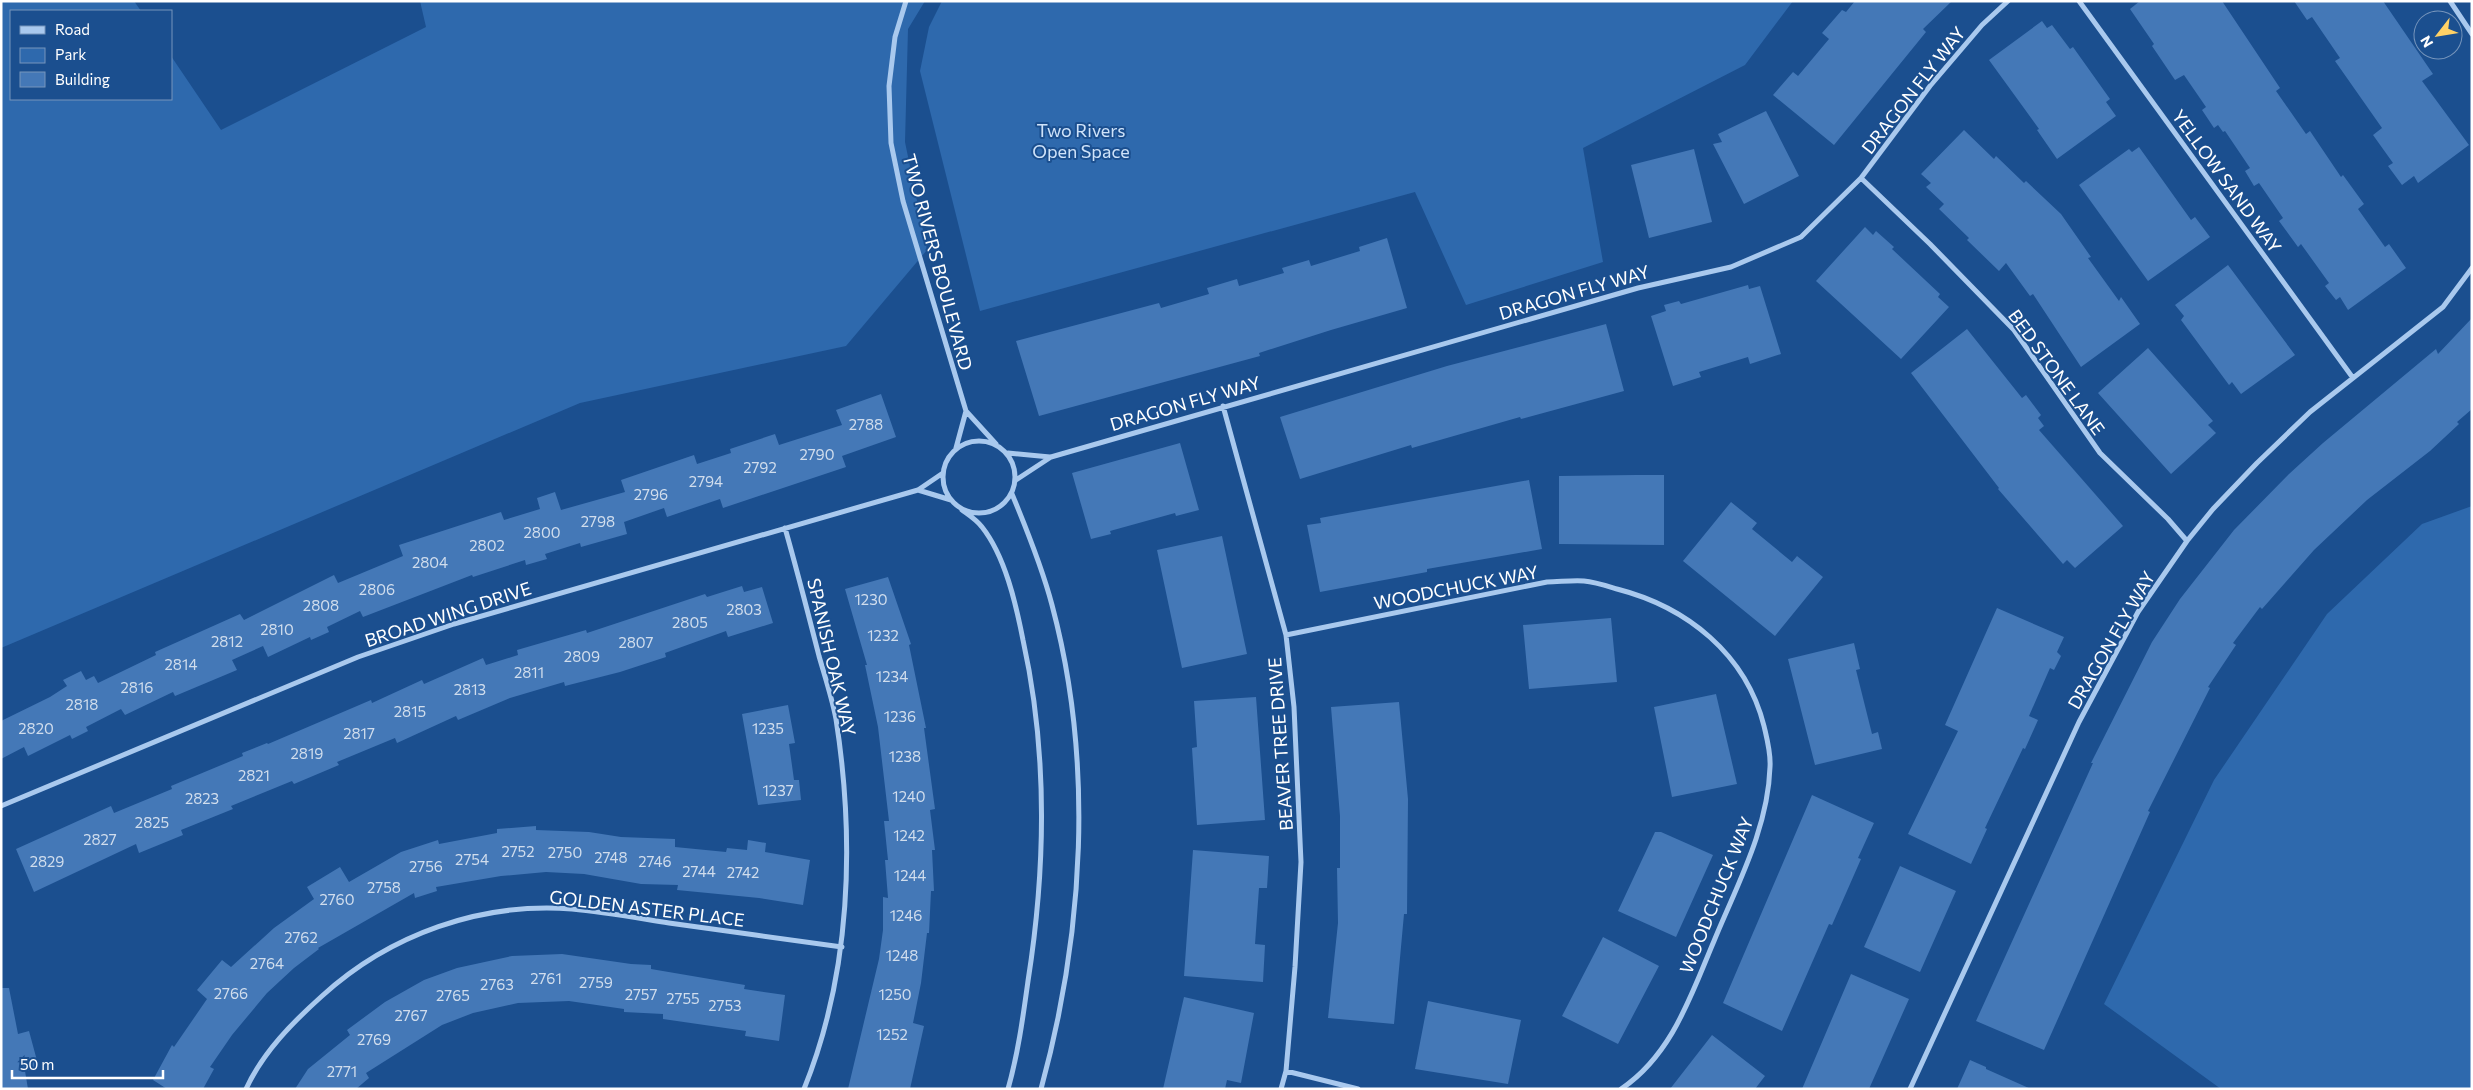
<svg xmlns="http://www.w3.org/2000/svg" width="2473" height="1090" font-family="Commissioner,sans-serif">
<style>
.green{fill:#2e69ad}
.building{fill:#4478b7}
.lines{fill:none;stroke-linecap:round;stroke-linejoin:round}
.street{stroke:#a9c9ee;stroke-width:5}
.labels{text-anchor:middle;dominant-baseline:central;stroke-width:4;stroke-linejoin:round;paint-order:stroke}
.number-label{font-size:15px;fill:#d0dded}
.street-label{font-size:18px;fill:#fff;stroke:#1b4f8f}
.park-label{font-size:18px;fill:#cfe3fa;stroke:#1b4f8f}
</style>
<rect width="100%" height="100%" fill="#1b4f8f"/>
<path class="green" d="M1,1H134L141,11H11V99H171V56L221,130L426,27L420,1H925L908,29L905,142L927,250L846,346L580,403L1,648Z
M942,1H1793L1745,65L1583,148L1603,262L1466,305L1415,192L980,311L920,71L929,27Z
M2472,506V1089H2221L2104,1004L2214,780L2327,614L2422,524Z"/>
<path class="building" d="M1855,1H1952L1923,29L1926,32L1834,145L1773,95L1793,72L1798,76L1829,39L1822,33L1842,10L1846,12Z
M2140,1H2222L2280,88L2276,91L2306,134L2310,131L2341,177L2343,175L2364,204L2358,209L2385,247L2389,244L2406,268L2348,310L2340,297L2336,300L2325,286L2329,283L2301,244L2298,247L2279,221L2283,218L2259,183L2254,186L2245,171L2250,168L2225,131L2223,132L2218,125L2214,128L2202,110L2206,107L2184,75L2175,80L2152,46L2154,44L2130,9Z
M2294,1H2383L2433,74L2422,81L2469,145L2418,183L2414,176L2402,185L2388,166L2393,163L2373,135L2382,128L2335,61L2340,58L2312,17L2307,20Z
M2042,21L2047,28L2052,25L2070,49L2073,47L2110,99L2106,102L2116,116L2057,159L2037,130L2039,129L1989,60Z
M1766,111L1799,176L1744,204L1713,144L1722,142L1718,134Z
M1964,130L1994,159L1996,156L2024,183L2026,181L2061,214L2091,257L2088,258L2119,301L2121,297L2140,324L2081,367L2033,294L2030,296L2006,263L1999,271L1967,240L1969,238L1939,209L1944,204L1926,187L1931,183L1921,174Z
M2139,147L2191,220L2195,217L2210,237L2148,281L2079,185L2129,149L2132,152Z
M1694,149L1712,222L1649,238L1631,165Z
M1865,227L1873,235L1876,231L1894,247L1892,249L1940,294L1938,297L1949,307L1901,359L1816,281Z
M1387,238L1407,308L1331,330L1259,353L1260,356L1039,416L1016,341L1159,303L1161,308L1209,294L1207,288L1237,279L1239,286L1284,273L1282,268L1309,260L1311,266L1360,251L1359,247Z
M2228,265L2295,355L2241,394L2232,382L2229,385L2181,320L2184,316L2175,305Z
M1748,285L1749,289L1760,286L1781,354L1750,364L1748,357L1699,372L1701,377L1673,386L1651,316L1666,311L1664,305L1679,301L1681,304Z
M2472,318V409L2457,422L2459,424L2430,451L2367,500L2314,550L2262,609L2260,607L2233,643L2236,645L2208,687L2210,688L2148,811L2150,812L2044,1050L1976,1021L2093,763H2091L2152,642L2180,599L2234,530L2289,474L2323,443L2436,349L2438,354Z
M1606,324L1624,391L1521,419L1520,417L1412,448L1411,445L1300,479L1280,417L1447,366Z
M1967,329L2022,398L2026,395L2041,415L2038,418L2044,426L2039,430L2123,526L2075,568L2067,560L2063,564L1998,489L1999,488L1911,373Z
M2148,348L2213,421L2208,425L2216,433L2171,474L2098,393Z
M881,394L896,437L842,456L846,467L723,508L720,499L667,517L664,508L624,522L627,534L581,547L580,543L545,554L547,559L526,565L525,560L473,577L472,575L363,617L360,611L327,627L329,632L311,640L310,637L268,657L263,646L232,660L237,670L175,696L173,692L125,715L121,709L86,727L88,731L72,739L70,735L28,756L24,747L1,759V721L50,697L67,686L63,680L81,671L86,680L94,676L98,683L156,655L155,652L240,614L244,620L334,575L338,583L403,556L399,545L501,512L504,520L540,509L537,498L555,492L561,510L625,492L621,480L694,455L697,464L731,453L730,449L775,434L779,445L842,425L836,410Z
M1180,443L1199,510L1176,516L1175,513L1110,531L1111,534L1091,539L1072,473Z
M1635,475H1664V545L1559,544V476Z
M1529,480L1542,549L1427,569V572L1320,592L1307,525L1321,523L1320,518Z
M1731,502L1757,523L1752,529L1792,562L1797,556L1823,577L1775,636L1683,561Z
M1222,536L1247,654L1182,668L1157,550Z
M888,577L911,644L909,645L926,728H924L935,809L930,810L935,850H932L934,891H931L929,933H927L921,983L913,1023L924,1026L910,1089H848L879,959L883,930V897L888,898L885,860H888L884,821H889L878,727L865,665H867L845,589Z
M742,586L744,592L762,587L773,623L728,637L726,631L665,653L666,657L620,672L565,686L564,682L510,698L458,720L456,716L397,743L395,738L337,762L339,765L294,784L292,781L231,806L233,809L181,830L183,835L139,853L136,844L34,892L16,849L111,806L114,813L172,789L171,786L243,756L242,753L267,743L268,744L371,700L372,703L422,680L424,684L483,658L486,665L518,655L517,650L586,630L587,633L705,594L707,597Z
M1997,608L2064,637L2057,652L2061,656L2054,670L2050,668L2029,716L2038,720L2025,749L2023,748L1985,828L1987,829L1971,864L1908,834L1958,731L1945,725Z
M1611,618L1617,682L1529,689L1523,625Z
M1854,643L1860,669L1856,670L1872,734L1878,732L1882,749L1815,765L1788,659Z
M1716,694L1737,784L1672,797L1654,707Z
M1256,697L1265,820L1197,825L1192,748L1197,747L1194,701Z
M1399,702L1408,799L1407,914H1404L1394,1024L1328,1018L1338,923L1337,868H1340V816L1331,707Z
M788,705L795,743L789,744L794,780H799L801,800L758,805L742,714Z
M1812,795L1874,823L1858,858L1861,859L1832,925L1829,924L1782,1031L1723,1003Z
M536,826V830L589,832L621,837L675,839V847L726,852L727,848L747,850L748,840L766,843L765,852L810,860L803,905L759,898L677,890L678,885L641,884L584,874L546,872L501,876L436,887L437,891L415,898L414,893L318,948L319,949L294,968L267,993L232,1035L210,1067L214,1069L203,1089H167L153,1080L172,1045L174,1047L207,999L197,990L222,960L231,967L274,928L314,899L307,887L340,867L349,882L401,852L438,840L439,844L497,833V829Z
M1655,832H1661L1713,855L1676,937L1618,911Z
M1193,850L1269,856L1267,888H1259L1255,944L1265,945L1263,982L1184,976Z
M1900,866L1956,891L1920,972L1864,947Z
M1603,937L1659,966L1618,1044L1562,1016Z
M562,954L631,964L651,965V969L745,985L744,989L785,995L779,1041L745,1036L746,1031L663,1019V1014L624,1012V1009L569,1001L518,1003L473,1013L442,1025L366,1073L369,1078L356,1089H295L308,1069L350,1035L347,1030L385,1002L424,980L457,968L512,956Z
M1851,974L1909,999L1869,1089H1802Z
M1,988H9L18,1034L29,1031L39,1068L25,1071L28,1089H1Z
M1184,997L1254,1013L1241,1083L1227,1080L1225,1089H1163Z
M1428,1001L1521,1020L1508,1084L1415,1069Z
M1712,1035L1765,1076L1755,1089H1670Z
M1970,1060L1986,1067V1069L2031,1089H1957Z"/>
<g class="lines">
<path class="street" d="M906,1L895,37L889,86L891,143L903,201L966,411
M2079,1L2353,378
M2450,1L2472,34
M1861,178L1930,244L2014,330L2100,453L2168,519L2187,541
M1223,406L1286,635L1294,707L1301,862L1295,967L1286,1071L1281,1089
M943 477a36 36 0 1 1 72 0a36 36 0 1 1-72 0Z
M956,448L966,411L996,444
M1008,453L1050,457
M1016,480L1051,457L1638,288L1731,267L1801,237L1861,178L1930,86L1982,25L2008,1
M918,490L951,500
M1012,494C1027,530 1042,567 1052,605C1094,762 1084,932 1041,1089
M962,510C969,515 977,520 982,527C1005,556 1016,604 1023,640C1048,753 1046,867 1028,981C1023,1017 1018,1054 1008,1089
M785,528C797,570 808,613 819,656C825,677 832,698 836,719C855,841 851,973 804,1089
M1286,635L1547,582C1559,582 1572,580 1584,581C1595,582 1607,586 1617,589C1687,607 1746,654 1764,726C1767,739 1771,753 1770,767C1768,829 1737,885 1714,941C1691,995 1672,1055 1621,1089
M1,806L358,657L454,624L918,490L943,473
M1286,1071L1358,1089
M246,1089C263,1052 293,1022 322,996C390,934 481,902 572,909C605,912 637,918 669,923C727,931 784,939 842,947
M1910,1089L2079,722L2138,612L2187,541L2213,509L2257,463L2310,412L2443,307L2472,268"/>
</g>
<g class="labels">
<g class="number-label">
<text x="866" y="424">2788</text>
<text x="817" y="454">2790</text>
<text x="760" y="467">2792</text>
<text x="706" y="481">2794</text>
<text x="651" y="494">2796</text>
<text x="598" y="521">2798</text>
<text x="542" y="532">2800</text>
<text x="487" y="545">2802</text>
<text x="430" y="562">2804</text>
<text x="377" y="589">2806</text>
<text x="871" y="599">1230</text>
<text x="321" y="605">2808</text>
<text x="744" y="609">2803</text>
<text x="690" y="622">2805</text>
<text x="277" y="629">2810</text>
<text x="883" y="635">1232</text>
<text x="227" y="641">2812</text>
<text x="636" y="642">2807</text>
<text x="582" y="656">2809</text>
<text x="181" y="664">2814</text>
<text x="529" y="672">2811</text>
<text x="892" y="676">1234</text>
<text x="137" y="687">2816</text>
<text x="470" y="689">2813</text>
<text x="82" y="704">2818</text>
<text x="410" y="711">2815</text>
<text x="900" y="716">1236</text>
<text x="36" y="728">2820</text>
<text x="768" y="728">1235</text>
<text x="359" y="733">2817</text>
<text x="307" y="753">2819</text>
<text x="905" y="756">1238</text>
<text x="254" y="775">2821</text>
<text x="778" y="790">1237</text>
<text x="909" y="796">1240</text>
<text x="202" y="798">2823</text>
<text x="152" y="822">2825</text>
<text x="909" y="835">1242</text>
<text x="100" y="839">2827</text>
<text x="518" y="851">2752</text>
<text x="565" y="852">2750</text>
<text x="611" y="857">2748</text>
<text x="472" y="859">2754</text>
<text x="47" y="861">2829</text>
<text x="655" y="861">2746</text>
<text x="426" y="866">2756</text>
<text x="699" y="871">2744</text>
<text x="743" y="872">2742</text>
<text x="910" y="875">1244</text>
<text x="384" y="887">2758</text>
<text x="337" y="899">2760</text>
<text x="906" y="915">1246</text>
<text x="301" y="937">2762</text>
<text x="902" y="955">1248</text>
<text x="267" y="963">2764</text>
<text x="546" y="978">2761</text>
<text x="596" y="982">2759</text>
<text x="497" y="984">2763</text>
<text x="231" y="993">2766</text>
<text x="641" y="994">2757</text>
<text x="895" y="994">1250</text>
<text x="453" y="995">2765</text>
<text x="683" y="998">2755</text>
<text x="725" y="1005">2753</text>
<text x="411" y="1015">2767</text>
<text x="892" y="1034">1252</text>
<text x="374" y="1039">2769</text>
<text x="342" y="1071">2771</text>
</g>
<g class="street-label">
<text transform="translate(1913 90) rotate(-52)">DRAGON FLY WAY</text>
<text transform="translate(2227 181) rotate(54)">YELLOW SAND WAY</text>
<text transform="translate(938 262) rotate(75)">TWO RIVERS BOULEVARD</text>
<text transform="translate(1574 292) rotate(-16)">DRAGON FLY WAY</text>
<text transform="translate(2057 372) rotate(54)">BED STONE LANE</text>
<text transform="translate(1185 403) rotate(-16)">DRAGON FLY WAY</text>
<text transform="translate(1456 587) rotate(-11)">WOODCHUCK WAY</text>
<text transform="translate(448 614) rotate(-18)">BROAD WING DRIVE</text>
<text transform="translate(2111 640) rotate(-60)">DRAGON FLY WAY</text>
<text transform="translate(832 657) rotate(77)">SPANISH OAK WAY</text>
<text transform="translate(1280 744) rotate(-94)">BEAVER TREE DRIVE</text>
<text transform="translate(1716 895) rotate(-68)">WOODCHUCK WAY</text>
<text transform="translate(647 908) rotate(7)">GOLDEN ASTER PLACE</text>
</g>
<g class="park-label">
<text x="1081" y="130">Two Rivers<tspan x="1081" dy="21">Open Space</tspan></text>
</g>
</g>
<rect width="2473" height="1090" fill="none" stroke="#ffffff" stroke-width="5"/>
<rect x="10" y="10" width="162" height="90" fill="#1b4f8f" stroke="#7695bc"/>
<rect x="20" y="26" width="25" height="8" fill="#a9c9ee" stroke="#7695bc"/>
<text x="55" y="35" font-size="15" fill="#ffffff">Road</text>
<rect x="20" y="48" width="25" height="15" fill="#2e69ad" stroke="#7695bc"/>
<text x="55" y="60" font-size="15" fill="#ffffff">Park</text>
<rect x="20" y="72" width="25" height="15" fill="#4478b7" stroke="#7695bc"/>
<text x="55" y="85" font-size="15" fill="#ffffff">Building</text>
<g transform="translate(2438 35) rotate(239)"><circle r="24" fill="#1b4f8f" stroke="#7695bc"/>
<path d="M0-4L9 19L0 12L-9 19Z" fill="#ffd166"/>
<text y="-8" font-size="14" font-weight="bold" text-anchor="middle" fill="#ffffff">N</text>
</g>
<path d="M12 1070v8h151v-8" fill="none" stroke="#ffffff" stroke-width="2.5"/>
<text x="20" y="1070" font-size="15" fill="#ffffff" stroke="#1b4f8f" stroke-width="4" paint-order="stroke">50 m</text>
</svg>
